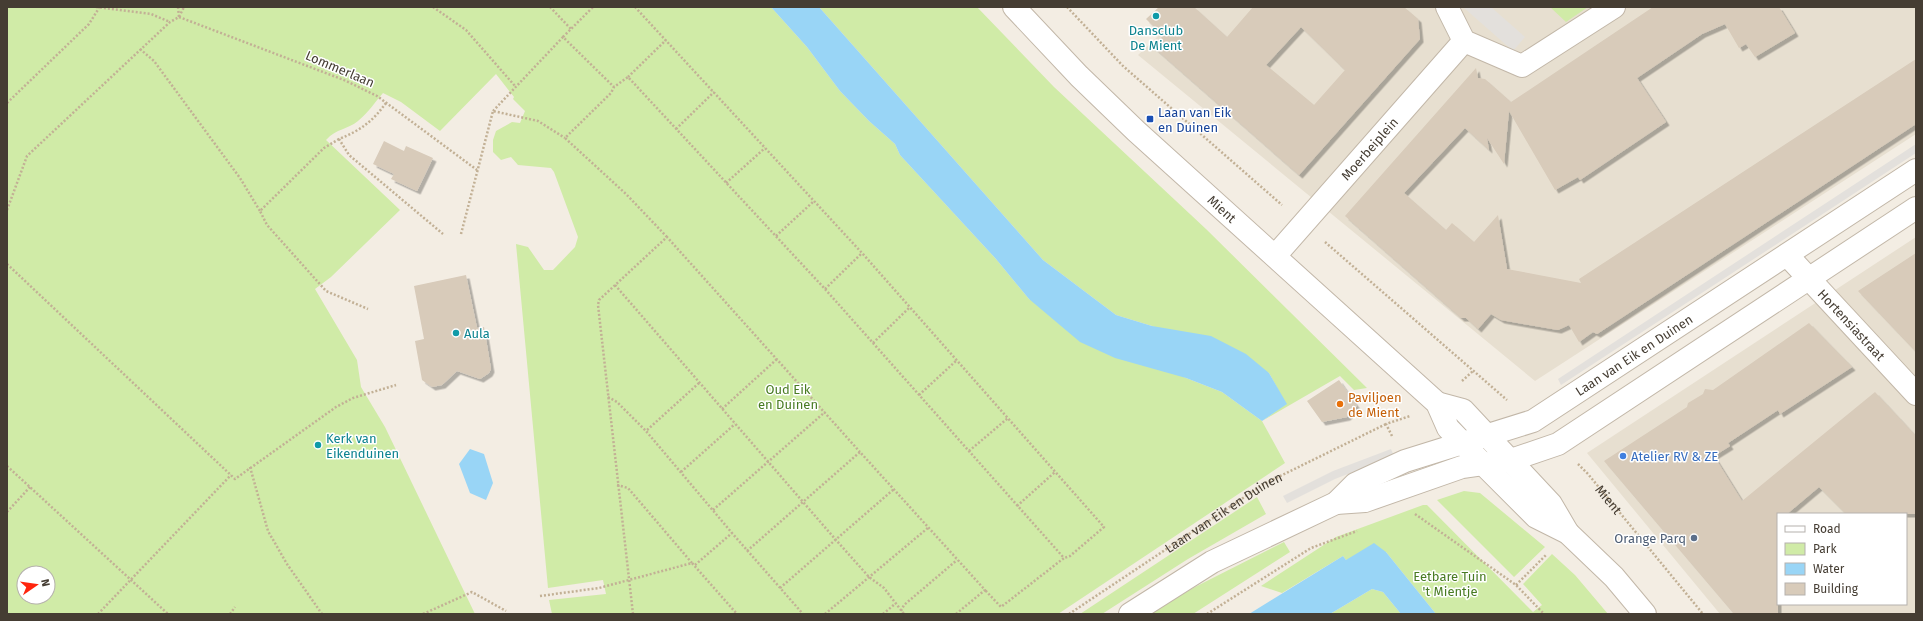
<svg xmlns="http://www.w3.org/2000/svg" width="1923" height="621" font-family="'Fira Sans',sans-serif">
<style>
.residential{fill:#e7dfd0;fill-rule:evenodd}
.green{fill:#d0eba7;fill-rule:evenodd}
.parking{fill:#e3e0dc}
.water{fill:#99d5f6}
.building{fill:#d8cbba;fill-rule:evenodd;filter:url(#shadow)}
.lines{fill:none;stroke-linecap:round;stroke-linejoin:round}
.street-casing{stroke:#c2b7a8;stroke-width:24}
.path{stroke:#c2b095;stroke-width:2.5;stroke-dasharray:2 2;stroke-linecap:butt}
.street{stroke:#fff;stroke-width:22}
.culture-dot{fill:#0f9aa8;stroke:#fff;stroke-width:1.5}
.transit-dot{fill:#1a4fb4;stroke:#fff;stroke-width:1.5}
.food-dot{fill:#e8710a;stroke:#fff;stroke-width:1.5}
.shop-dot{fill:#3f7fe0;stroke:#fff;stroke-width:1.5}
.service-dot{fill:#5c6f8a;stroke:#fff;stroke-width:1.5}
.labels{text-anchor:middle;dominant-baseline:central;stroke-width:3;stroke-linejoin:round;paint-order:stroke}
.culture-label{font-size:13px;fill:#0d838f;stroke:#fff;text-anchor:start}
.street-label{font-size:13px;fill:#453d33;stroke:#fff}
.transit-label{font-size:13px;fill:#164399;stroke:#fff;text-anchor:start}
.park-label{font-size:13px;fill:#487b22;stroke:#fff}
.food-label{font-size:13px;fill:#c56008;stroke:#fff;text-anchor:start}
.shop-label{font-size:13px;fill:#366cbe;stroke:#fff;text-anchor:start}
.service-label{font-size:13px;fill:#4e5e75;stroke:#fff;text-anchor:end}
</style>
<defs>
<filter id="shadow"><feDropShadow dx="3.5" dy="3.5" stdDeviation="0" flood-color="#0004"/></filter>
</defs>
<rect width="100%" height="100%" fill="#f3ede3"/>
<path class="residential" d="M1189,7H1916V134L1535,381L1138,55Z
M1916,237V614H1720L1587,453ZM1778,514H1906V604H1778Z"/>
<path class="green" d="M7,7H771L807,47L840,91L869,121L895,144L900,155L996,259L1029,299L1186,378L1222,392L1262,421L1286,404L1269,373L1152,326L1116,315L1043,260L819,7H977L1054,87L1206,229L1367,388L1354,390L1340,376L1262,421L1285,463L1058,614H552L549,600L606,594L603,580L548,588L516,244L528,247L544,270H553L575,247L578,237L554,172L551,168L518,165L511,157L501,160L493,152V140L496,131L512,122L520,123L525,111L513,99L514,97L496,74L440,131L401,102L383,93C375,102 368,113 358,121C347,130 337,128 326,140L400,210L331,277L315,289L357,360L361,387L385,427L475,614H7ZM24,573H48V597H24Z
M1550,7H1588L1566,22Z
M1464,491L1480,493L1545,547L1514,577L1437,500Z
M1257,497L1266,514L1188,559L1102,614H1080Z
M1423,505H1427L1533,612L1542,605L1523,584L1552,554L1575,575L1608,614H1436L1386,552L1346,560L1343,556L1282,593L1261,586L1336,537Z
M1284,542L1290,552L1193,614H1148L1195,587Z
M1372,589L1383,592L1401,614H1330Z"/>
<path class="parking" d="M1463,7H1491L1525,37L1513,51Z
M1916,144V153L1561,385L1558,379Z
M1391,449L1394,456L1335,479L1287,503L1283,496L1333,471Z"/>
<path class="water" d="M771,7H819L1043,260L1116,315L1152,326L1211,336L1246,354L1269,373L1287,404L1262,421L1222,392L1186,378L1115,358L1080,342L1029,299L996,259L900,155L895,144L869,121L840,91L807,47Z
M470,449L484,454L493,483L486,500L470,493L459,464Z
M1374,543L1386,552L1436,614H1401L1383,592L1372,589L1330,614H1249L1343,556L1346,560Z"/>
<path class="building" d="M1159,7H1194L1227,37L1253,7H1404L1418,19L1420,39L1299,175L1152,46L1163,36L1146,19ZM1301,27L1345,70L1314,105L1266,65Z
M1653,7H1779L1795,33L1755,57L1746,44L1739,48L1725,24L1702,34L1637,78L1666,122L1580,180L1578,177L1555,190L1509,111L1504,164L1487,138L1489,150L1465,128L1404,193L1446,230L1452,223L1474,242L1498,215L1507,269L1581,283L1579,279L1916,59V124L1597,334L1593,332L1579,342L1569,325L1558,330L1501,320L1491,314L1478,329L1466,318H1461L1345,216L1476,68L1478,78L1485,79L1511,102Z
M384,141L404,151L406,146L433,158L417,191L391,179L394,174L373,164Z
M1916,253V352L1858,291Z
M466,275L477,328L484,327L491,369L489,373L480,379L457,371L442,385L432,387L422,380L415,341L424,339L414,286Z
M1809,323L1852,367L1780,414L1778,410L1728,443L1730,446L1714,456L1742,501L1875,392L1916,436V514H1846L1819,487L1787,514H1778V614H1734L1604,461L1687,407L1688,403L1703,394L1705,389L1713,390Z
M1339,380L1357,406L1347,417L1322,422L1307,401Z"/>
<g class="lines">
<defs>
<g id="street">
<path id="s3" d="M1014,7L1079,76L1136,131L1437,403L1448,428L1484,465L1536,517L1568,533L1614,577L1645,614"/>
<path d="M1447,7L1464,41L1522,66L1614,7"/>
<path id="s4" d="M1787,255L1916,394"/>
<path id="s5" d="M1275,256L1464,41"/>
<path d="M1437,403L1463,410L1551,504L1568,533"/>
<path d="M1336,503L1365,501L1462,467L1511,460L1558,444L1916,208"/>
<path id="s6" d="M1130,614L1212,562L1336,503L1355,484L1405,461L1533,421L1916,170"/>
</g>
</defs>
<use href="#street" class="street-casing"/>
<g class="path">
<path d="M96,7L151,14L170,22"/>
<path d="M178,7L179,17"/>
<path d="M433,7L466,30L515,86"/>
<path d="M550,7L571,29"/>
<path d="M635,7L862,253L1104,527L1070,556L1064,558"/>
<path d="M1067,7L1123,66L1282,205"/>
<path d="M179,17L344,80L377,96L477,170"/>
<path d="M563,37L593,7"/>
<path d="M140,49L154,61L240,178L260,211"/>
<path d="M628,77L666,40"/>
<path d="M7,103L89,24L99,8"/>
<path d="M386,103C372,122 361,130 339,139L349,155L443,234"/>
<path d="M493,111L563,37L614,87"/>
<path d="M676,129L714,92"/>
<path d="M339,139L324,148L260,211L267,225L326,291L368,309"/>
<path d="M726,183L765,148"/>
<path d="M7,210L27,156L170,22L179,17L184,7"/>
<path d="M461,234L493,111L538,121L565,138"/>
<path d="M776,236L814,201"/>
<path d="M667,237L626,194L565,138L611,93L614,87L628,77L825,289L1064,558L1001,607L985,590"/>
<path d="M1325,242L1507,400"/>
<path d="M7,264L235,479L336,407L353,398L396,385"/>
<path d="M615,285L836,540L869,577L884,588L904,614"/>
<path d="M825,289L862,253"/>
<path d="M873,343L910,307"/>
<path d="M1462,381L1473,371"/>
<path d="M699,383L646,431L732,533"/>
<path d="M919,395L957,360"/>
<path d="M608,397L617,402L646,431"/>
<path d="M722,409L777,359"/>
<path d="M1392,436L1386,424L1410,416"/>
<path d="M969,451L1008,418"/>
<path id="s1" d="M1578,464L1588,474L1703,614"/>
<path d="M7,466L168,614"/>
<path d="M250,467L268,531L287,564L322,614"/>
<path d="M681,472L735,424"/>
<path d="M617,485L628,488L692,563"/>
<path d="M1017,506L1055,472"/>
<path d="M713,510L825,412"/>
<path d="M7,512L30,487"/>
<path d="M1415,514L1516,585L1544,614"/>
<path d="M747,551L860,452L985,590L956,614"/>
<path d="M695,565L732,533L803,614"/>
<path d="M1516,585L1547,554"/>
<path d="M780,588L894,489"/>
<path d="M540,596L599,588L692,563L737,614"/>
<path d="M901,611L904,605L957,560"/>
<path d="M98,614L231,475"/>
<path d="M230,614L235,607"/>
<path d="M423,614L472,592L506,611"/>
<path d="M633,614L598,305L599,300L667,237L860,452"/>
<path d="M825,614L929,527"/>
<path d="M883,614L895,604"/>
<path id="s2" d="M1069,614L1264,484L1386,424"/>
<path d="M1207,614L1311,548L1357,531"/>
</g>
<use href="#street" class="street"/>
</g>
<g class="culture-dot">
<circle cx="1156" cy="16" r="4"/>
<circle cx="456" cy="333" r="4"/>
<circle cx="318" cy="445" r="4"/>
</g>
<rect class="transit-dot" x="1146" y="115" width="8" height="8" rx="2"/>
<circle class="food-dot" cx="1340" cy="404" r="4"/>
<circle class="shop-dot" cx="1623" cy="456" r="4"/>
<circle class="service-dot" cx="1694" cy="538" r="4"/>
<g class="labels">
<g class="culture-label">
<text x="1156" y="30" text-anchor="middle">Dansclub<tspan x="1156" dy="15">De Mient</tspan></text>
<text x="464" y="333">Aula</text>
<text x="326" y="438">Kerk van<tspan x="326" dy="15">Eikenduinen</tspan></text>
</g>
<g class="street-label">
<text transform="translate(340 69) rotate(23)">Lommerlaan</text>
<text stroke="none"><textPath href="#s5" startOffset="143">Moerbeiplein</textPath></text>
<text stroke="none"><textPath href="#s3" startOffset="290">Mient</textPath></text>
<text stroke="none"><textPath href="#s4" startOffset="95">Hortensiastraat</textPath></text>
<text stroke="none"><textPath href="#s6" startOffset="571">Laan van Eik en Duinen</textPath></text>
<text stroke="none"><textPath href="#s1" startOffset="47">Mient</textPath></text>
<text stroke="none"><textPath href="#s2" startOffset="185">Laan van Eik en Duinen</textPath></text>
</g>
<g class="transit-label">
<text x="1158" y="112">Laan van Eik<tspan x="1158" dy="15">en Duinen</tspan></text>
</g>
<g class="park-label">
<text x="788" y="389">Oud Eik<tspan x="788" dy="15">en Duinen</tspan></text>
<text x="1450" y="576">Eetbare Tuin<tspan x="1450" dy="15">'t Mientje</tspan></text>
</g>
<g class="food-label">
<text x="1348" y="397">Paviljoen<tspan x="1348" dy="15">de Mient</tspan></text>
</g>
<g class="shop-label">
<text x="1631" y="456">Atelier RV &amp; ZE</text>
</g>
<g class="service-label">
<text x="1686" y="538">Orange Parq</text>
</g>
</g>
<rect width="1923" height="621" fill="none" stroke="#453d33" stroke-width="16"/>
<rect x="1777" y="513" width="130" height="92" fill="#ffffff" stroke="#b5b1ad"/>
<rect x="1785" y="526" width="20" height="6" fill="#ffffff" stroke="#b5b1ad"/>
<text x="1813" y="533" font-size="12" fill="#453d33">Road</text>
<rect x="1785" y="543" width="20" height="12" fill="#d0eba7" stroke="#b5b1ad"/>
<text x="1813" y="553" font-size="12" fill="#453d33">Park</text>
<rect x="1785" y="563" width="20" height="12" fill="#99d5f6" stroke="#b5b1ad"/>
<text x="1813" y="573" font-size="12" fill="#453d33">Water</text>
<rect x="1785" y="583" width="20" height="12" fill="#d8cbba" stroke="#b5b1ad"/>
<text x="1813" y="593" font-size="12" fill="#453d33">Building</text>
<g transform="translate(36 585) rotate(77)"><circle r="19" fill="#ffffff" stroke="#b5b1ad"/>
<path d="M0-3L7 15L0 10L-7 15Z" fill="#ff250e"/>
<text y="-6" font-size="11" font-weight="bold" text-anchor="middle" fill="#453d33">N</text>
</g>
</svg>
